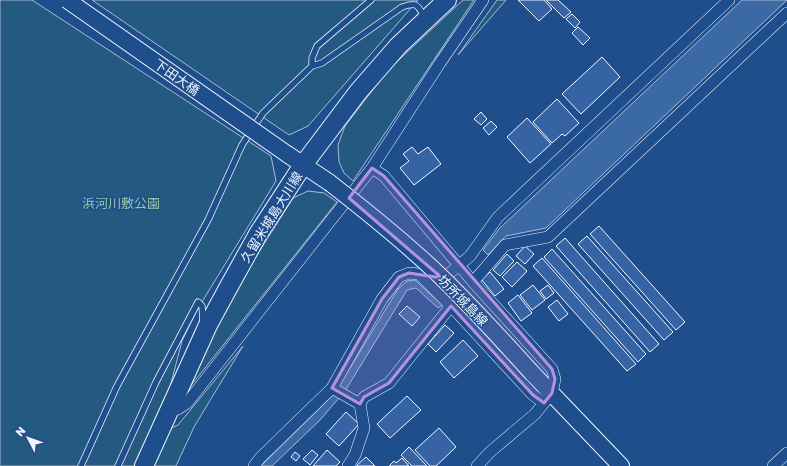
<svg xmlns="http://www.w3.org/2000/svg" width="787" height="466" font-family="'Golos Text','Noto Sans JP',sans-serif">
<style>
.green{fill:#245a82;stroke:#a8bbd7}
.water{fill:#3b69a3;stroke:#a8bbd7}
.building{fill:#3563a3;stroke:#f2f6ff}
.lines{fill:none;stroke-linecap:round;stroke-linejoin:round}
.service-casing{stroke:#f2f6ff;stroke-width:7}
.minor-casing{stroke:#f2f6ff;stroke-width:12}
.secondary-casing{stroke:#f2f6ff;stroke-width:18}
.primary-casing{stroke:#f2f6ff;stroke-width:20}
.service{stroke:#1f4e8c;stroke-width:5.5}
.minor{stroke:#1f4e8c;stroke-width:11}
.secondary{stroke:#1f4e8c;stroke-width:16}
.primary{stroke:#1f4e8c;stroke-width:18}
.secondary-bridge-casing{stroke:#f2f6ff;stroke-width:18;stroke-linecap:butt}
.secondary-bridge{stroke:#1f4e8c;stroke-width:16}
.marked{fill:#b691df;fill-opacity:0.2;stroke:#b691df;stroke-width:3;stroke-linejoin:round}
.labels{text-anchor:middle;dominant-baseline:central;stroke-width:3;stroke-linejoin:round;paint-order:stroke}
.street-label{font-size:13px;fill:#f2f6ff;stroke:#1f4e8c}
.park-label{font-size:13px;fill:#97c8a6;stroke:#1f4e8c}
</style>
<rect width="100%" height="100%" fill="#1f4e8c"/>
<path class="green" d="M0,0H32L271,156L276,181L197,310L182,341L169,391L137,466H0Z
M92,0H418L308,126L289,135Z
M463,0H474L353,181L344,173L339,162L338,145L345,126L388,70Z
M497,0H506L458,55Z
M308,191L324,193L337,202L185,393L233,293L293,198Z
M243,346L194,427L176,466H153L169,429L178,425Z"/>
<path class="water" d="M742,0H787L546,228L506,236L488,255L483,250L499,229Z
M415,280L442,305L438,308L416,288L407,290L345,391L320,420L272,466H261L330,398L339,386L398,289L407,281Z"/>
<path class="building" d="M518,0H544L552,9L539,21Z
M546,0H558L571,12L564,18Z
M572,14L580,22L575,28L566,19Z
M578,27L590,38L583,45L572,33Z
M602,57L620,77L581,114L562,94Z
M557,99L579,123L565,136L562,134L552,143L533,122Z
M481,112L487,119L481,125L474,119Z
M527,118L551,144L530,163L507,137Z
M491,121L497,127L489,135L483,128Z
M412,147L418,154L428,147L441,164L414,185L400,168L409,161L403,154Z
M599,226L685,322L676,330L590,234Z
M587,236L673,332L664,340L578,244Z
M565,238L659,344L650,352L556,246Z
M525,246L534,254L525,264L516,256Z
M552,249L646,354L638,362L544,257Z
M507,254L514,261L500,276L493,270Z
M542,258L636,364L627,371L533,266Z
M517,262L527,271L512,287L502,277Z
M490,272L504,289L495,296L481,279Z
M533,285L545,300L532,310L520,295Z
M548,285L554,293L546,299L540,291Z
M518,295L532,313L521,321L508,303Z
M557,300L568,314L559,321L548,307Z
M407,306L420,317L412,326L399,314Z
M445,325L454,333L436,352L428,344Z
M463,340L478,356L454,378L440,362Z
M407,396L421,410L390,438L377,424Z
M346,412L359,424L339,446L326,434Z
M439,428L456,447L436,466H430L415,450Z
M409,447L427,466H412L401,455Z
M312,450L318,455L310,465L303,459Z
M327,450L340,462L336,466H313Z
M295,452L300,456L296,461L291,457Z
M366,457L375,466H357V465Z
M402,458L409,466H389L394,461L396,463Z"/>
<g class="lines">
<defs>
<path id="service" d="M312,66V58L317,46L371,0
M81,466L117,386L208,220L242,145L263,113L312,66L322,63L402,7C417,2 417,4 425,18
M118,466L156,382L198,302L202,306L203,322"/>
<path id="minor" d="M372,168L384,176L473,282L552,369L555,379L552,393L535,414L490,452L477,466
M473,282L505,245L548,237L787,13
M438,283L470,256L498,217L729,0
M332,388L360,404
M168,412L178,409L187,403L372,168L440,63L483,0
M254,466L260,458L332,388L382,299L399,277L409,273L419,274L451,306L533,395L544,403
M348,466L355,455L364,428L360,404L364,397L389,383L451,306
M773,466L787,453"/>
<path id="secondary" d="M287,154L330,183
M533,374L621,466"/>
<path id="primary" d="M144,466L208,325L227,290L258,234L303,165L358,92L398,46L447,0"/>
</defs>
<use href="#service" class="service-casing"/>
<use href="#minor" class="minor-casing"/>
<use href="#secondary" class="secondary-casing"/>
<use href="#primary" class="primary-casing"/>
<use href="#service" class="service"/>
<use href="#minor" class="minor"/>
<use href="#secondary" class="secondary"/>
<use href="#primary" class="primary"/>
<defs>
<path id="secondary-bridge" d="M67,0L287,154
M330,183C366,211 401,239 435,271C469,303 501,339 533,374"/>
</defs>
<use href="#secondary-bridge" class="secondary-bridge-casing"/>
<use href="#secondary-bridge" class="secondary-bridge"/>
</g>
<path class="marked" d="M372,168L384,176L552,369L555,379L552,393L544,403L533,395L451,306L389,383L364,397L360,404L332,388L382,299L399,277L409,273L442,278L349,198Z"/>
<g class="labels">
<g class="street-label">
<text transform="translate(177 77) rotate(35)">下田大橋</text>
<text transform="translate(271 217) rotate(-58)">久留米城島大川線</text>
<text transform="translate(463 300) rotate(46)">坊所城島線</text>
</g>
<g class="park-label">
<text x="121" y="203">浜河川敷公園</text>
</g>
</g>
<g transform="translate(28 438) rotate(311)" stroke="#1f4e8c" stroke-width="3" paint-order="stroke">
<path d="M0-3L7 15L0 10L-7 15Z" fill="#f2f6ff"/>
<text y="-6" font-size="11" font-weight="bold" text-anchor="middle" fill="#f2f6ff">N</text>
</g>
</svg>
